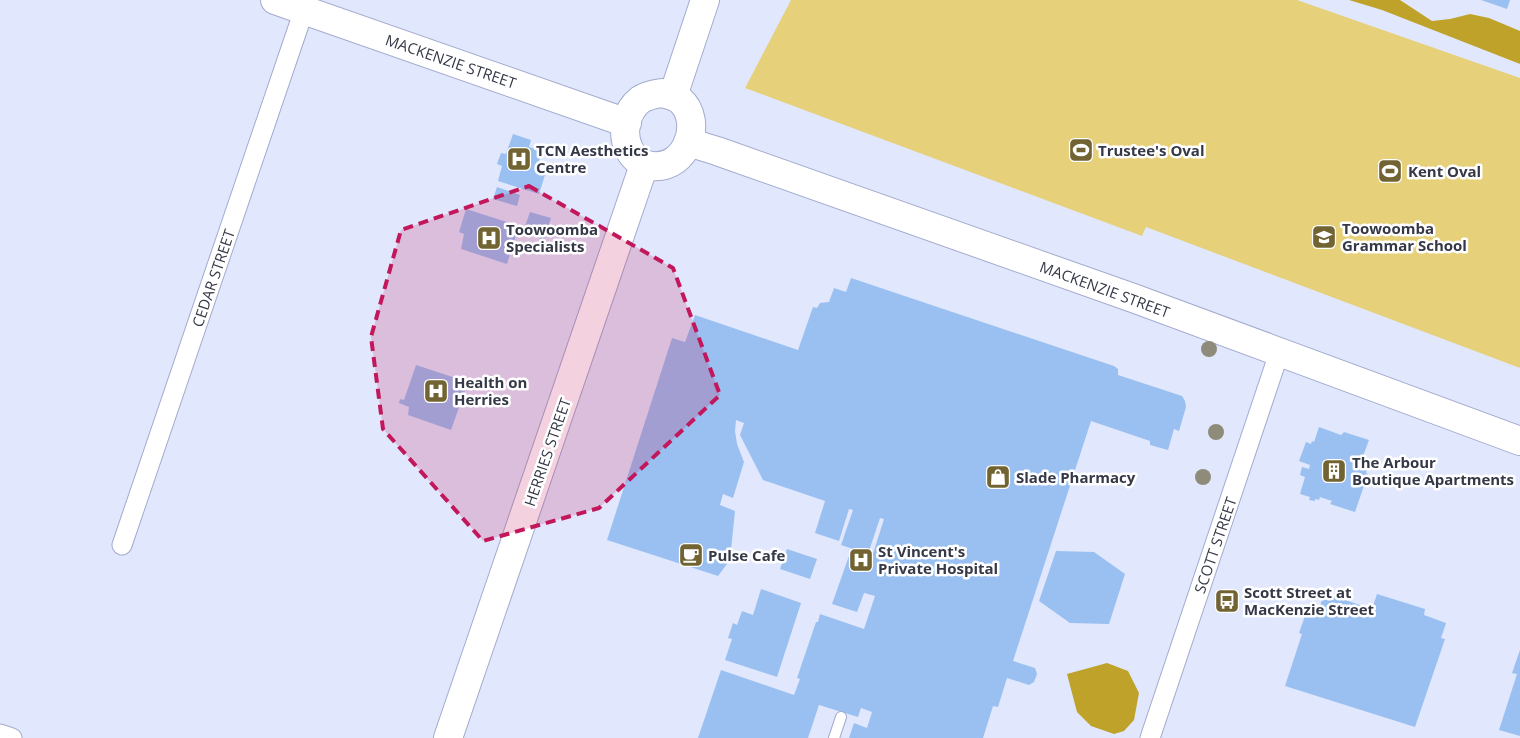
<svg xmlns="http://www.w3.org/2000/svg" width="1520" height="738" font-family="'Open Sans',sans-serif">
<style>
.green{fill:#e7d07a}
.forest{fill:#bfa22a}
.building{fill:#9ac0f1}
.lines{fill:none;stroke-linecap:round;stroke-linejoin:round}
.lane-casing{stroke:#a3abcd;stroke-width:12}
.street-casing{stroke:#a3abcd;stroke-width:21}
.secondary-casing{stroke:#a3abcd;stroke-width:30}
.lane{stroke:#fff;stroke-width:10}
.street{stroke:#fff;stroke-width:19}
.secondary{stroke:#fff;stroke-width:28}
.tree{fill:#8e8b7b}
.marked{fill:#c2185b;fill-opacity:0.2;stroke:#c2185b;stroke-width:4;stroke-dasharray:10 6;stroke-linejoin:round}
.labels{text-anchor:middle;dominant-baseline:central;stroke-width:5;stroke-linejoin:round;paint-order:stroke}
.street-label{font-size:15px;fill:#353947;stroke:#fff}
.poi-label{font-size:15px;font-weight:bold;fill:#353947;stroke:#fff;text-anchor:start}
</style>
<rect width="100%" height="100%" fill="#e1e7fd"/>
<path class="green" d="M791,0H1297L1520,78V368L1146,227L1142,236L745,88Z"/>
<path class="forest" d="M1349,0H1400L1432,21L1450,19L1470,14L1489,18L1520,31V64L1382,10Z
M1107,663L1128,671L1139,693L1134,720L1124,731L1114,734L1091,726L1077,712L1067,674Z"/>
<path class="building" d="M1481,0H1510L1507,9Z
M513,134L531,140L529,147L542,151L536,172L545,175L539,194L498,181L502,166L497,164L501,153L506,154Z
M497,187L520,195L517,206L493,199Z
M466,209L519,226L507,264L461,249L464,234L459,232Z
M530,212L551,218L544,240L523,232Z
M851,278L1114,366L1118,369V375L1182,396L1185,401L1186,407L1179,431L1174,429L1168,450L1150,445V441L1091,421L1013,661L1035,668L1037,674L1034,682L1029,685L1007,678L998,707L993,706L983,738H849L854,723L867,728L872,712L861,708L858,717L819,705L808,738H698L721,670L794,695L800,679L797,678L816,622H818L820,614L864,629L875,596L864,593L857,612L832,604L850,553L871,560L884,519L880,518L868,554L841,545L853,510L849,509L839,541L815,533L825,501L763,480L740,435L744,423L736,420L735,431L737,444L744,462L733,498L723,494L720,505L735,511L730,560L718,576L607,540L672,338L685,342L695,315L798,350L813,307L817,308L820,303L829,302L834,288L846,292Z
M416,365L468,382L451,430L408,415L409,407L399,403L400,399L404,400Z
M1319,427L1341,435L1344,432L1369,440L1362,459L1370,462L1366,473L1368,474L1355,512L1330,504L1332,501L1320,497L1319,500L1315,499V501L1309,500L1310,497L1300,494L1305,477L1300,475L1302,467L1309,469L1310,465L1299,461L1306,442L1311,444L1312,441L1314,442Z
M787,549L817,559L810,579L780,569Z
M1056,551L1094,552L1125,574L1109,624L1070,623L1039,601Z
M761,589L801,603L777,677L725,660L732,639L728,638L733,623L737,625L742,611L753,615Z
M1324,593L1372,609L1377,594L1425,609L1424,615L1446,623L1441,638L1445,639L1415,727L1285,686L1302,634L1299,633L1307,610L1318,613Z
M1520,650V736L1499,730L1517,674L1512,673Z"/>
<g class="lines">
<defs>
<path id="lane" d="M834,738L841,717"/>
<path id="street" d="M122,545L304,10
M0,734L12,738
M1150,738L1279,353"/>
<path id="secondary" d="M275,0L627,123
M662,93C669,95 675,96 680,100C704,121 687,170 652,166C642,165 633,158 629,149C621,133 626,111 640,100C647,95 655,94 662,93Z
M673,96L705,0
M688,142L717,151L1133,298L1520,441
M448,738L644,165"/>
</defs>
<use href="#lane" class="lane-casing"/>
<use href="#street" class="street-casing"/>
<use href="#secondary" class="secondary-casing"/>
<use href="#lane" class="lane"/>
<use href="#street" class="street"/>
<use href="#secondary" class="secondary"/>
</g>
<g class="tree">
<circle cx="1209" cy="349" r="8"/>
<circle cx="1216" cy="432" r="8"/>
<circle cx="1203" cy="477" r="8"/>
</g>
<path class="marked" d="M529,186L673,268L720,395L599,508L483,541L383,429L371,337L401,230Z"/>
<defs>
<symbol id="stadium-square" viewBox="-11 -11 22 22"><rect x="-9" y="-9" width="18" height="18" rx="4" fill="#726432" stroke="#fff"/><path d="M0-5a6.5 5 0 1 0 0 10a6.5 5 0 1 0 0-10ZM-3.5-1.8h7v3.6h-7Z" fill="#fff"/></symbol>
<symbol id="hospital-square" viewBox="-11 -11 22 22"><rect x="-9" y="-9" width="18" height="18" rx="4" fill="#726432" stroke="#fff"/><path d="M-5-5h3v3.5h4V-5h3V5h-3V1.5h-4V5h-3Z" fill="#fff"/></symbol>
<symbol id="school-square" viewBox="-11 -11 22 22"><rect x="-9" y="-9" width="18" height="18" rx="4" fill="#726432" stroke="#fff"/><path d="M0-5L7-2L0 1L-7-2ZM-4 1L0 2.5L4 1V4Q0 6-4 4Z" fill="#fff"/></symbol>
<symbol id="building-square" viewBox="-11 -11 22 22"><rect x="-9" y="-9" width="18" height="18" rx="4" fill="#726432" stroke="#fff"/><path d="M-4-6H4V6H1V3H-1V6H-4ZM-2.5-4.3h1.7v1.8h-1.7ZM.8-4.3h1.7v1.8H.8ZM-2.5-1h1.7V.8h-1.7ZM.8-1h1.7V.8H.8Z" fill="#fff"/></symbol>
<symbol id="shop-square" viewBox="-11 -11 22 22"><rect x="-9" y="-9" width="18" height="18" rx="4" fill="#726432" stroke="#fff"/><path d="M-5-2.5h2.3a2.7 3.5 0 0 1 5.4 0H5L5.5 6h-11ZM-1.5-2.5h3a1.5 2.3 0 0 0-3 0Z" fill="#fff"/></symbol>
<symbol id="cafe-square" viewBox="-11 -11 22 22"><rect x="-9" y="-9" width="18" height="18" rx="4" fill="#726432" stroke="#fff"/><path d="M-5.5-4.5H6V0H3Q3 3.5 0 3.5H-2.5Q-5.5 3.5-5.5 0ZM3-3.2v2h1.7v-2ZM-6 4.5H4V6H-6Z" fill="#fff"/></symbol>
<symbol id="bus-square" viewBox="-11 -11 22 22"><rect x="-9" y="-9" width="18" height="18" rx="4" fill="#726432" stroke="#fff"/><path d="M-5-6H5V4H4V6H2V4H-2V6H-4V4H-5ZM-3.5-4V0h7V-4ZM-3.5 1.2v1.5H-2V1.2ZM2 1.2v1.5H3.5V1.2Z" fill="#fff"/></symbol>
</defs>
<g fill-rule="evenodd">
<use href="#stadium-square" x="1067" y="136" width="28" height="28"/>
<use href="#hospital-square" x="505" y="145" width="28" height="28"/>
<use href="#stadium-square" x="1376" y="157" width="28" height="28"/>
<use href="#school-square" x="1310" y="223" width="28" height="28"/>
<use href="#hospital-square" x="475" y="224" width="28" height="28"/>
<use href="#hospital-square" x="422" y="377" width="28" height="28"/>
<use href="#building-square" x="1320" y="457" width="28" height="28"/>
<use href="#shop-square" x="984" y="463" width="28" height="28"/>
<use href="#cafe-square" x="677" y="541" width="28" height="28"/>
<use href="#hospital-square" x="847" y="546" width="28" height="28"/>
<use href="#bus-square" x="1213" y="587" width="28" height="28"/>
</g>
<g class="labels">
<g class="street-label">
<text transform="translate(451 61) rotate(19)">MACKENZIE STREET</text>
<text transform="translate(213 278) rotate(-71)">CEDAR STREET</text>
<text transform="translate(1105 289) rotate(20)">MACKENZIE STREET</text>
<text transform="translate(547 452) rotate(-71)">HERRIES STREET</text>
<text transform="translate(1215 545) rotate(-71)">SCOTT STREET</text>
</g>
<g class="poi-label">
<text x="536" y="150">TCN Aesthetics<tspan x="536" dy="17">Centre</tspan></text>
<text x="1098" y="150">Trustee's Oval</text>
<text x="1408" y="171">Kent Oval</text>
<text x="1342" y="228">Toowoomba<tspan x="1342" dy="17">Grammar School</tspan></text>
<text x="506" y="229">Toowoomba<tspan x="506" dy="17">Specialists</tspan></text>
<text x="454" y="382">Health on<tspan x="454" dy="17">Herries</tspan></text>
<text x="1352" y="462">The Arbour<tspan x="1352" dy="17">Boutique Apartments</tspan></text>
<text x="1016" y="477">Slade Pharmacy</text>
<text x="878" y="551">St Vincent's<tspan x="878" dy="17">Private Hospital</tspan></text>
<text x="708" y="555">Pulse Cafe</text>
<text x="1244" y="592">Scott Street at<tspan x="1244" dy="17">MacKenzie Street</tspan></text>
</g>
</g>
</svg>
